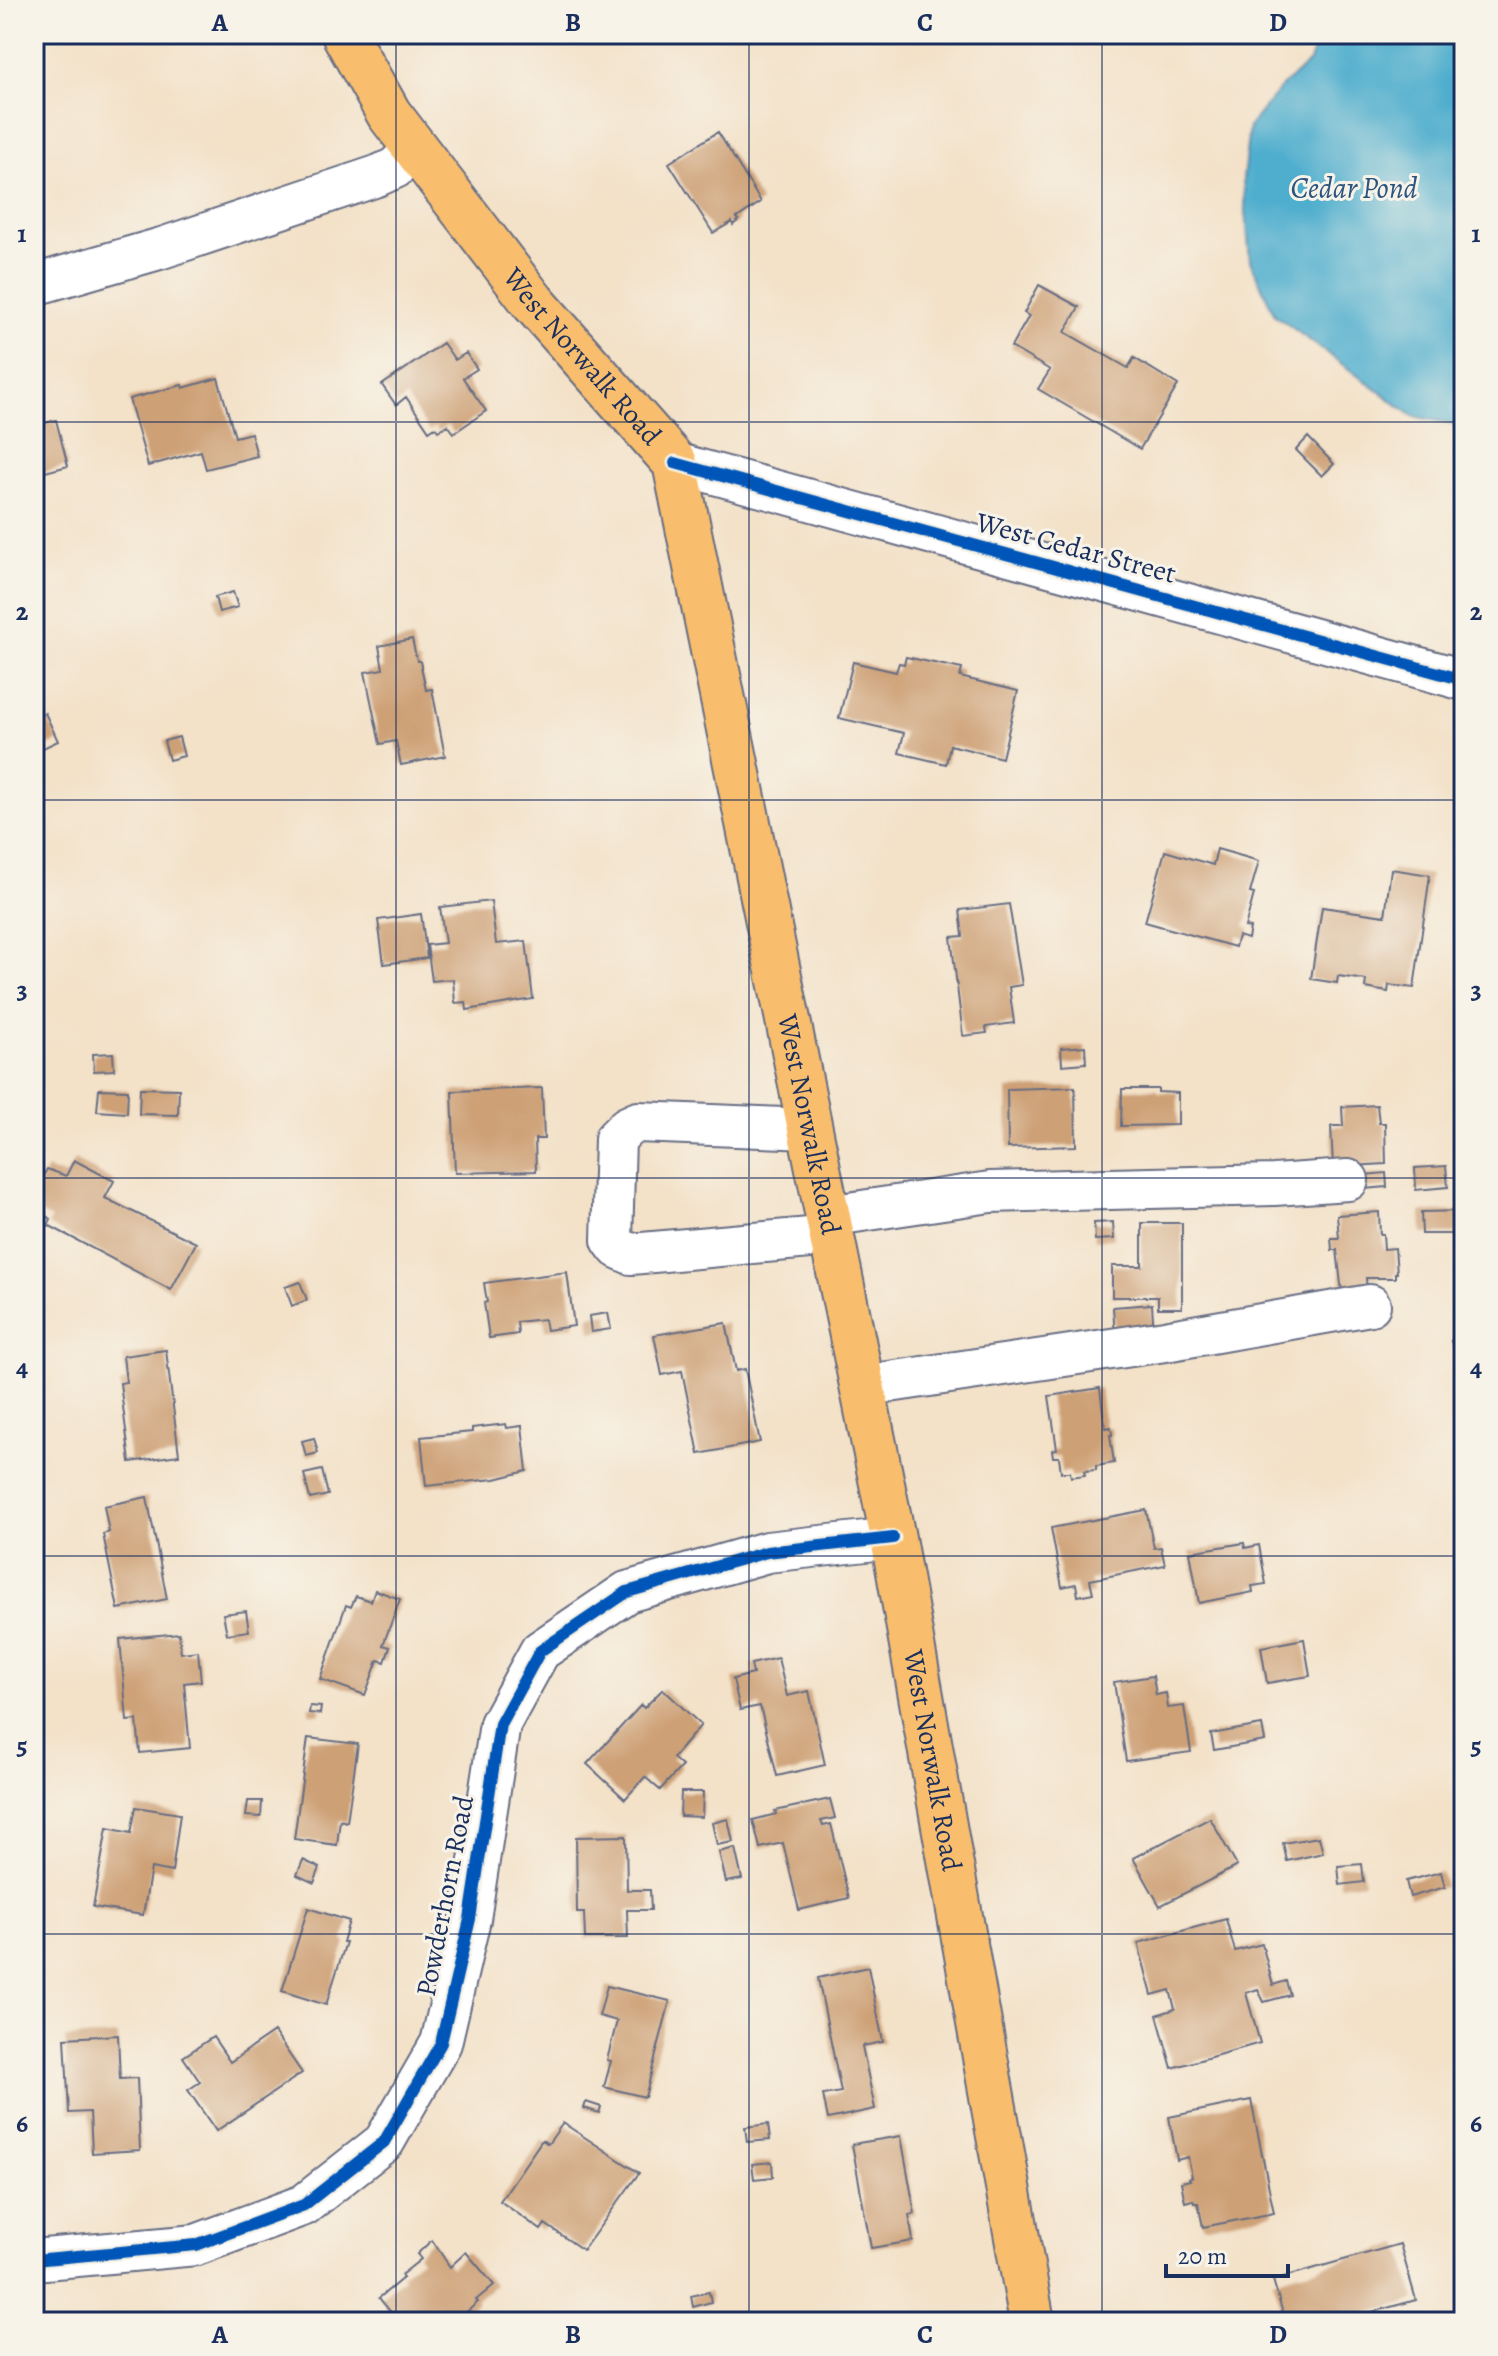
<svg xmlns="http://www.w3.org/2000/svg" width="1498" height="2356" font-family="Alegreya,serif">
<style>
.water{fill:#4faece;stroke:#356e96;stroke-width:2}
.building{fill:#cda076}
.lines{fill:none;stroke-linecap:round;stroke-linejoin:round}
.minor-casing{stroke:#676d83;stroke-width:44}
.major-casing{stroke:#676d83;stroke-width:48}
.minor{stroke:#fff;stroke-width:40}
.major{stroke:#f9be6d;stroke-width:44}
.cycleway-casing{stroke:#f7f3e8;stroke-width:17}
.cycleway{stroke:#0057b8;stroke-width:12}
.grid{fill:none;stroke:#1b2f5e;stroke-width:2;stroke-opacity:0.55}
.labels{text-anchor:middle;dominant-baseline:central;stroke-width:6;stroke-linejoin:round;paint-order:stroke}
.street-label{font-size:28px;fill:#1b2f5e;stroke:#f7f3e8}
.water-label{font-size:30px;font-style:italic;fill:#2b5580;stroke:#f7f3e8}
.neatline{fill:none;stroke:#1b2f5e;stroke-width:3}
.grid-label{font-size:26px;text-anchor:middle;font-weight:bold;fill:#1b2f5e}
</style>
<rect width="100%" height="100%" fill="#f7f3e8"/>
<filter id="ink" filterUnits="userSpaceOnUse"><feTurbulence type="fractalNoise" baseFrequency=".0125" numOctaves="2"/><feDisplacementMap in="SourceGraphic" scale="16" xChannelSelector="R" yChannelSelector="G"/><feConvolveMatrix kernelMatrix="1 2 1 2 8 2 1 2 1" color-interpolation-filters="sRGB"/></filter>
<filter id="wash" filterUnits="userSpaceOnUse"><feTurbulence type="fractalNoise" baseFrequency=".006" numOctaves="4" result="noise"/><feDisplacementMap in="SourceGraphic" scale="32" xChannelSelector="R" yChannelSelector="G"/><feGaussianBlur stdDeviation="1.8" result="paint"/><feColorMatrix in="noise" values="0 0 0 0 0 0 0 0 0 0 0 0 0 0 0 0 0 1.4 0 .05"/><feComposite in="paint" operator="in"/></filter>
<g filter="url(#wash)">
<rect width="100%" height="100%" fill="#f3e1c8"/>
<path class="water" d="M1318,34H1464V426L1413,416L1275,315L1250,261L1243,179L1249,127L1281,87L1310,62Z"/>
<g id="blocks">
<path class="building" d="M718,132L761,202L737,218L739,220L733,225L732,222L713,233L669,163Z
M1039,285L1079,307L1065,332L1128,368L1134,358L1178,385L1140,449L1038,389L1050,370L1011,347L1029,316L1024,313Z
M443,343L455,360L466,353L477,369L463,378L486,411L454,433L448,425L438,431L435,427L429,431L406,397L396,405L382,385Z
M218,378L235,437L251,433L257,456L206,469L201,451L148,466L129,399L182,385L183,388Z
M56,420L68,466L34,475V426Z
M1308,437L1334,464L1322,476L1296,450Z
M233,592L238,607L219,612L215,597Z
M412,639L417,661H420L426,690L432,689L445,756L401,765L396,741L380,744L365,672L383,669L379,646Z
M906,657L962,669L960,677L1018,691L1002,758L950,745L946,764L899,753L904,733L839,718L853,662L896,672L899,663L904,664Z
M45,713L58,741L39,750L34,740V718Z
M179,737L184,756L169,760L164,741Z
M1217,849L1259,861L1250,893L1254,894L1245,927L1250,928L1248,939L1238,936L1235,947L1145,922L1165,851L1213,865Z
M1391,869L1430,875L1414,988L1389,985L1388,992L1365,988L1366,980L1338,976L1337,983L1311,979L1322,907L1385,916Z
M491,901L496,944L526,941L533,999L467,1010L466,1002L455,1003L453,979L432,981L427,945L445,943L440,907Z
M1009,904L1022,985L1009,987L1014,1023L986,1027L987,1033L963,1036L951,937L963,936L960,910Z
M421,914L427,958L384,964L378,920Z
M1085,1046L1086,1063L1062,1065L1061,1048Z
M113,1053L114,1070L94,1071L93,1054Z
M1075,1087L1076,1146L1008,1148L1007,1089Z
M140,1088L179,1089L178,1115L139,1114Z
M542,1088L544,1139H535L536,1171L455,1173L452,1091Z
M99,1089L128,1090L127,1113L97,1111Z
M1122,1089H1158V1092L1178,1093V1125L1121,1126Z
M1377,1105L1379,1123H1385L1386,1164L1333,1167L1331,1126H1343L1342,1107Z
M74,1160L114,1181L105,1198L196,1243L171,1290L48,1225L51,1219L34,1209V1193L47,1169L66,1176Z
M1446,1166L1448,1187L1416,1190L1415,1168Z
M1386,1173L1387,1187L1365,1189L1364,1175Z
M1463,1211V1234H1422L1421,1212Z
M1379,1212L1380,1234H1383L1384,1249L1395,1248L1397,1273H1395V1278H1366L1367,1293H1342L1337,1250H1332L1331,1238H1339L1337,1215Z
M1113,1222L1114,1239L1095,1240L1094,1223Z
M1142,1223H1182V1308H1158V1297H1112V1266H1142Z
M567,1272L574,1326L546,1330L544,1319L517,1322L518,1334L489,1338L484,1303L487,1302L484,1283Z
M300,1282L307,1300L292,1306L285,1287Z
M1152,1304L1154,1335L1115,1337L1113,1307Z
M608,1313L611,1329L591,1332L589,1316Z
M726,1323L736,1371L745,1369L760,1442L699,1454L682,1371L662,1375L654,1335Z
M1464,1335V1369L1451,1341Z
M166,1350L179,1455L130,1462L120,1383L126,1382L123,1356Z
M1100,1388L1105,1428L1111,1427L1112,1435H1110L1114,1463L1096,1466V1470L1084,1471L1085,1475L1071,1477L1070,1472H1061L1059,1457H1053L1052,1450L1057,1449L1049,1396Z
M506,1424L507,1428L522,1426L527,1471L495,1479L426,1486L421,1437L472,1432V1428Z
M314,1438L318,1453L306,1456L302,1441Z
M322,1470L328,1495L310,1499L304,1474Z
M147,1497L167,1599L118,1609L103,1534L109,1532L104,1506Z
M1146,1510L1154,1548L1161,1547L1165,1565L1090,1580L1093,1593L1078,1596L1076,1584L1062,1587L1051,1528Z
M1244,1543L1245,1548L1259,1545L1266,1584L1252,1586L1253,1592L1199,1603L1190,1552Z
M375,1590L400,1599L383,1645L390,1647L385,1662L378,1660L365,1695L320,1679L346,1605L351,1607L356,1596L371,1601Z
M246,1611L249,1631L227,1634L223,1614Z
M179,1633L181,1653L198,1651L201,1681L184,1683L190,1748L140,1753L137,1720L127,1721L120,1639Z
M1304,1639L1310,1676L1267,1683L1261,1647Z
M778,1658L787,1696L809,1691L825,1765L777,1776L760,1706L740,1710L733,1679L753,1674L751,1664Z
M1153,1676L1156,1695L1166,1693L1168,1708L1184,1706L1191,1752L1126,1761L1114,1682Z
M663,1689L701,1725L673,1758L682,1766L660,1790L645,1777L625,1799L587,1764L641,1705L644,1708Z
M310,1706L321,1707L320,1714L309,1713Z
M1262,1725L1265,1741L1214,1750L1211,1734Z
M308,1738L358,1744L347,1822L340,1820L337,1845L294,1839Z
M681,1792H703L702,1817L680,1816Z
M830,1799L835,1818L821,1821L823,1826L831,1824L849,1898L799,1910L783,1843L760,1848L753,1820L776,1814L775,1811Z
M248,1801H262L261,1817L246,1816Z
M136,1807L180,1814L172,1872L151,1868L143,1915L93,1907L107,1828L131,1833Z
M1210,1818L1237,1866L1160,1906L1133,1858Z
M728,1819L733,1842L717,1845L712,1823Z
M626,1836L627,1890H650L651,1910H627L628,1938H585L584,1913H577L576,1837Z
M1319,1837L1323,1853L1287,1861L1283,1843Z
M735,1848L742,1879L726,1882L719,1852Z
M303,1860L320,1868L314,1883L297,1875Z
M1362,1864L1364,1882L1340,1885L1338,1866Z
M1441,1872L1445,1887L1410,1897L1406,1881Z
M308,1908L349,1921L343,1942H346L326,2005L282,1991Z
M1226,1919L1235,1951L1262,1944L1273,1985L1286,1981L1290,1995L1264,2002L1258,1989L1246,1993L1260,2043L1172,2068L1157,2015L1175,2009L1170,1990L1152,1995L1138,1943Z
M868,1967L883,2042L862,2046L875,2109L828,2119L823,2095L841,2092L818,1978Z
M607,1986L670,2001L645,2097L604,2087L611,2061L607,2060L617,2021L599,2016Z
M274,2032L302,2073L216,2131L188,2090L200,2082L183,2057L213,2037L230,2062Z
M118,2035L120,2079L137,2078L140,2150L92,2153L90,2112L69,2113L65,2038Z
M1251,2100L1274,2213L1203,2227L1198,2203H1194L1193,2200L1185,2202L1181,2182L1190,2180L1189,2178L1192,2177L1188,2157L1177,2160L1169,2117Z
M586,2102L601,2107L599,2113L584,2108Z
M563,2123L639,2173L583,2250L545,2224L541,2230L500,2201L542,2140L548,2144Z
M768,2124L770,2140L747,2142L745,2127Z
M901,2136L915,2214L909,2215L913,2241L871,2248L852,2144Z
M772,2162L773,2177L754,2179L752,2164Z
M432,2240L450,2267L466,2252L494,2285L476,2300L478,2302L455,2322H399L379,2298L403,2278L401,2275L421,2259L417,2254Z
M1400,2244L1416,2300L1347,2319L1348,2322H1313L1311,2313L1285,2320L1273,2280Z
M709,2292L711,2302L693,2307L691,2296Z
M340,2315L342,2322H323Z"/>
</g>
</g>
<g filter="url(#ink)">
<use href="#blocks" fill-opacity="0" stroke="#676d83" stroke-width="2"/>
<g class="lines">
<defs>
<path id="minor" d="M34,285L162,248L377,176L395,168L415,149
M675,463L1464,680
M810,1129L638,1122L627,1127L615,1139L612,1240L618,1248L631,1254L832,1236
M828,1216L990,1192L1274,1185L1348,1180
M862,1386L1165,1341L1370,1305
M34,2260L196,2245L304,2205L384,2142L441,2043L470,1919L500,1724L540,1651L627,1592L767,1552L893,1538"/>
<g id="major">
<path id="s1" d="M344,34L389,114L533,302L675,463L893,1538L1032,2322"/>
</g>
</defs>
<use href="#minor" class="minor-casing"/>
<use href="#major" class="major-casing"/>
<use href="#minor" class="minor"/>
<use href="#major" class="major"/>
<defs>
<path id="cycleway" d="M675,463L1464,680
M34,2260L196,2245L304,2205L384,2142L441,2043L470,1919L500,1724L540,1651L627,1592L767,1552L893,1538"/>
</defs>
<use href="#cycleway" class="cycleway-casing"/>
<use href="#cycleway" class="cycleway"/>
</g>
</g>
<path class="grid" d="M396,34V2322M749,34V2322M1102,34V2322M34,422H1464M34,800H1464M34,1178H1464M34,1556H1464M34,1934H1464"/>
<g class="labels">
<g class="street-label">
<text stroke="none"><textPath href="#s1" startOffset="402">West Norwalk Road</textPath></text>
<text transform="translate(1076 548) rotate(15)">West Cedar Street</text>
<text stroke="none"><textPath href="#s1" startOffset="1218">West Norwalk Road</textPath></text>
<text stroke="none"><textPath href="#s1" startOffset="1866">West Norwalk Road</textPath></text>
<text transform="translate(445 1896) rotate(-79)">Powderhorn Road</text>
</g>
<g class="water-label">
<text x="1354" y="188">Cedar Pond</text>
</g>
</g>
<rect width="1498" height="2356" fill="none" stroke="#f7f3e8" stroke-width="88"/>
<path d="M1166 2264v12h122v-12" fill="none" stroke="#1b2f5e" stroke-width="4"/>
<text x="1178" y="2264" font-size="24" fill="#1b2f5e" stroke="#f7f3e8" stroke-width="6" paint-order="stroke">20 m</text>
<rect x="44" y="44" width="1410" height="2268" class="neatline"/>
<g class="grid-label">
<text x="220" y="31">A</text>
<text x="573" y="31">B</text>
<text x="925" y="31">C</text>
<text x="1278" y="31">D</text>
<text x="22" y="242">1</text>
<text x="1476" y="242">1</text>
<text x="22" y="620">2</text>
<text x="1476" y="620">2</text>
<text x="22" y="998">3</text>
<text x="1476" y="998">3</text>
<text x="22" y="1376">4</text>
<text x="1476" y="1376">4</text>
<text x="22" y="1754">5</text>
<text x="1476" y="1754">5</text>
<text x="22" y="2132">6</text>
<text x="1476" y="2132">6</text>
<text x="220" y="2343">A</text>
<text x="573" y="2343">B</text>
<text x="925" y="2343">C</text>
<text x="1278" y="2343">D</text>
</g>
</svg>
